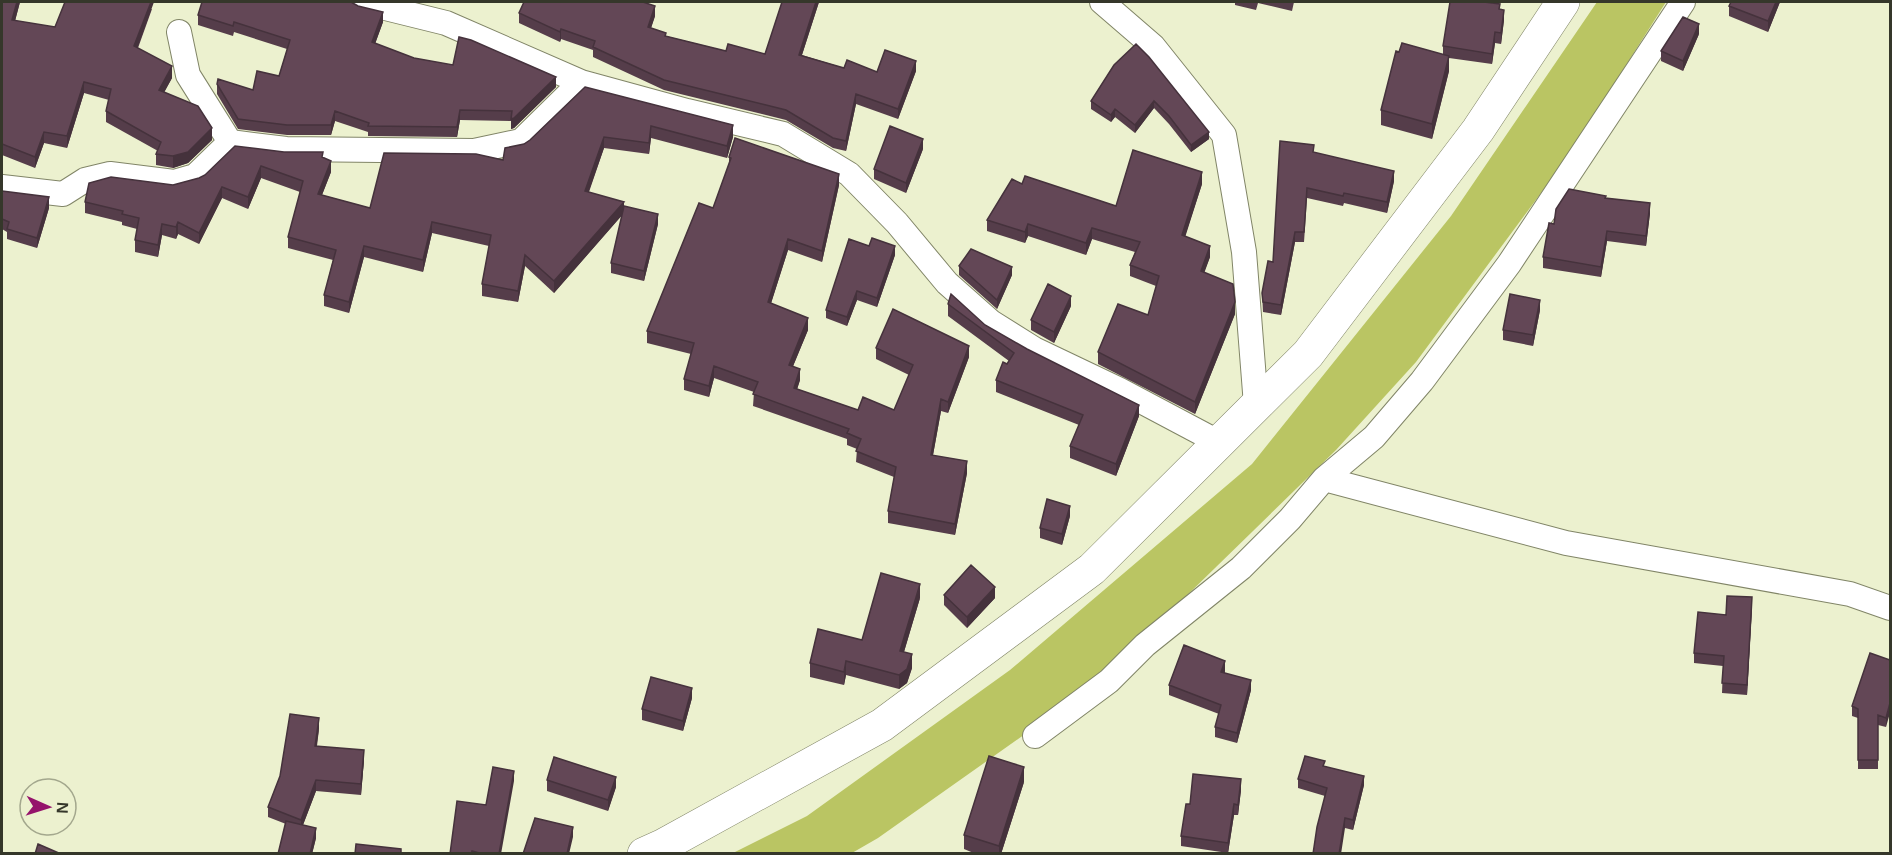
<svg xmlns="http://www.w3.org/2000/svg" width="1892" height="855" font-family="Helvetica,sans-serif">
<style>
.water{fill:#bac563}
.lines{fill:none;stroke-linecap:round;stroke-linejoin:round}
.street-casing{stroke:#818567;stroke-width:26}
.secondary-casing{stroke:#818567;stroke-width:34}
.street{stroke:#fff;stroke-width:24}
.secondary{stroke:#fff;stroke-width:33}
.wall{fill:#553d4a}
.shaded-wall{fill:#45323c}
.building{fill:#634756;stroke:#45323c;stroke-width:1.5}
</style>
<rect width="100%" height="100%" fill="#ecf1cf"/>
<path class="water" d="M1597,2H1666L1569,155L1416,362L1336,450L1177,605L1052,715L878,838L852,853L731,854L807,816L1010,670L1252,464L1451,216Z"/>
<g class="lines">
<defs>
<path id="street" d="M361,2L446,23L581,82L687,111L783,134L849,174L897,223L947,283L991,322L1034,349L1120,390L1218,442
M1102,2L1153,46L1224,135L1244,252L1256,405
M179,32L188,75L230,142
M2,187L63,194L85,180L110,174L174,182L195,176L230,142L286,149L474,151L521,141L581,82
M1324,479L1566,543L1850,594L1890,608
M1035,736L1109,681L1145,645L1241,568L1290,519L1324,479L1374,437L1422,381L1509,264L1683,2"/>
<path id="secondary" d="M644,854L664,845L882,725L1092,569L1308,354L1478,130L1563,2"/>
</defs>
<use href="#street" class="street-casing"/>
<use href="#secondary" class="secondary-casing"/>
<use href="#street" class="street"/>
<use href="#secondary" class="secondary"/>
</g>
<path class="wall" d="M2,2H20L15,21L55,27L152,9L138,48L172,78L164,92L212,140L188,163L173,168L156,165V154L158,151L106,122V111L109,100L84,93L67,148L44,143L35,168L2,155Z
M782,2H819L802,55L844,68L877,72L916,71L898,119L856,104L846,151L833,148L786,120L664,90L593,57V50L561,39L560,42L519,23V13L655,16L651,28L666,36L726,51L765,54Z
M1235,2H1294L1292,11L1258,3L1256,10L1235,5Z
M1731,2H1780L1768,32L1729,16V6Z
M352,3L383,22L375,44L414,58L556,87L514,128L511,129V121L460,120L457,137L368,136V132L335,121L331,135H287L238,129L217,94V84L253,90L279,76L287,49L234,32L233,36L198,25V15Z
M1500,9L1504,20L1501,44L1495,43L1492,64L1449,58V71L1432,139L1381,125V110L1399,52L1443,54V46Z
M1699,34L1683,71L1661,61V51Z
M1114,65L1209,139L1191,152L1169,124L1154,108L1135,133L1115,117L1111,122L1091,109V101Z
M585,87L733,137L727,158L651,138L649,154L604,148L589,192L624,206L658,224L644,281L611,273V263L622,215L554,293L525,266L518,302L482,296V284L489,246L432,233L423,272L364,257L349,313L324,306V295L333,260L288,248V237L300,192L261,178L248,209L222,198L199,244L178,234L176,239L162,235L158,257L135,252V240L137,229L122,225V222L85,213V202L173,185L199,178L205,175L323,157L331,172L322,195L370,208L503,160L524,144L530,140Z
M923,149L906,193L874,179V169Z
M1314,152L1394,181L1387,213L1344,203L1343,206L1307,198L1304,242H1295L1281,315L1263,312L1262,293L1273,262Z
M729,157L839,185L822,262L788,250L771,303L808,330L793,366L800,380L797,389L858,410H894L909,375L876,359V348L969,357L948,413L941,411L933,455L967,473L955,535L888,523V511L894,477L856,462L857,449L847,445V439L753,406L754,392L714,378L709,397L684,390V379L691,354L647,343V331L713,208L729,164Z
M1022,184L1116,206L1202,184L1185,236L1210,257L1204,272L1235,314L1195,414L1098,364V352L1148,315L1156,286L1130,276V265L1135,252L1092,239L1086,255L1028,236L1025,243L987,231V220Z
M2,191L49,208L37,248L7,239V232L2,229Z
M1606,198L1650,213L1646,246L1607,241L1601,277L1543,268V257L1554,224Z
M869,246L895,255L877,307L857,300L847,326L826,318V310Z
M959,266L1012,275L997,309L959,275Z
M948,304L985,325L1139,416L1116,476L1070,458V446L1079,425L996,392V380L1009,361L948,316Z
M1071,306L1054,343L1031,330V320Z
M1540,310L1533,346L1503,340V330Z
M1070,516L1062,545L1040,538V528Z
M944,595L995,598L967,628L944,605Z
M920,598L904,652L912,668L907,683L899,689L846,675L844,685L810,677V663L862,640Z
M1752,607L1747,695L1722,693L1723,666L1694,663V653L1726,615Z
M1890,660L1886,727L1878,725V769H1858V718L1852,716V706Z
M1225,671V673L1251,690L1237,743L1215,737V727L1219,714L1169,695V685Z
M692,698L683,731L642,720V709Z
M319,729L317,746L364,760L361,795L316,791L303,825L316,838L312,854H278L286,824L268,817V807Z
M1325,766L1364,785L1353,830L1345,828L1325,796L1298,788V779Z
M547,780L616,787L608,811L547,791Z
M1024,782L1001,854H976L964,849V835Z
M1241,790L1238,815H1234L1228,853L1181,846V836Z"/>
<path class="shaded-wall" d="M17,2H20L12,32V20Z
M151,2H154L134,57V46Z
M816,2H819L799,64V55Z
M1776,2H1780L1768,32V21Z
M655,6V16L648,37V27Z
M1504,10V20L1501,44V33Z
M383,12V22L372,52V42Z
M1699,24V34L1683,71V61Z
M561,29V39L560,42V32Z
M1495,32V43L1492,64V54Z
M1449,56V71L1432,139V124Z
M916,61V71L898,119V109Z
M172,66V78L159,102V90Z
M556,77V87L514,128L511,129V119Z
M84,82V93L67,148V136Z
M856,94V104L846,151V141Z
M1154,101V108L1135,133V125Z
M1115,109V117L1111,122V115Z
M460,110V120L457,137V127Z
M335,111V121L331,135V125Z
M733,125V137L727,158V146Z
M651,126V138L649,154V143Z
M212,128V140L188,163L173,168V156Z
M44,132V143L35,168V157Z
M1209,132V139L1191,152V145Z
M604,137V148L585,202V191Z
M923,139V149L906,193V183Z
M331,161V172L318,205V194Z
M261,166V178L248,209V197Z
M1394,171V181L1387,213V202Z
M1202,172V184L1182,247V235Z
M839,174V185L822,262V251Z
M222,187V198L199,244V233Z
M49,197V208L37,248V238Z
M624,202V213L554,293V281Z
M1650,203V213L1646,246V236Z
M658,214V224L644,281V271Z
M178,222V234L176,239V227Z
M432,222V233L423,272V260Z
M162,224V235L158,257V245Z
M1028,224V236L1025,243V232Z
M1092,228V239L1086,255V243Z
M1607,231V241L1601,277V267Z
M1295,232V242L1281,315V305Z
M788,239V250L768,313V302Z
M364,246V257L349,313V302Z
M895,246V255L877,307V298Z
M1210,246V257L1201,282V271Z
M525,255V266L518,302V291Z
M1012,267V275L997,309V300Z
M857,291V300L847,326V317Z
M1071,296V306L1054,343V332Z
M1540,300V310L1533,346V335Z
M1235,302V314L1195,414V402Z
M808,318V330L789,376V365Z
M969,346V357L948,413V402Z
M714,366V378L709,397V386Z
M800,369V380L794,399V388Z
M941,399V411L931,466V455Z
M1139,405V416L1116,476V464Z
M967,461V473L955,535V524Z
M1070,506V516L1062,545V534Z
M920,584V598L900,665V651Z
M995,587V598L967,628V617Z
M1752,597V607L1747,695V685Z
M912,654V668L907,683L899,689V675Z
M846,661V675L844,685V672Z
M1225,661V671L1221,682V672Z
M1251,680V690L1237,743V733Z
M692,688V698L683,731V721Z
M1890,703V713L1886,727V718Z
M319,718V729L315,756V746Z
M364,750V760L361,795V784Z
M1024,767V782L1001,854H999V846Z
M514,771V781L501,854H499Z
M1364,776V785L1353,830V820Z
M616,777V787L608,811V800Z
M1241,779V790L1238,815V805Z
M316,780V791L301,830V820Z
M1234,804V815L1228,853V843Z
M1345,818V828L1341,854H1339Z
M573,827V837L569,854H567Z
M316,828V838L312,854H310Z"/>
<path class="building" d="M2,2H17L12,20L55,27L65,2H151L134,46L172,66L159,90L198,106L212,128L188,152L173,156L156,154L161,142L106,111L111,89L84,82L67,136L44,132L35,157L2,144Z
M202,2H351L358,6L383,12L372,42L414,58L453,65L459,37L471,40L556,77L514,118L511,119L512,111L460,110L457,127L368,126L369,123L335,111L331,125H287L238,119L217,84L218,79L253,90L257,71L279,76L290,40L234,22L233,26L198,15Z
M524,2H643L655,6L648,27L666,33L665,36L726,51L728,44L765,54L782,2H816L799,55L844,68L847,60L877,72L885,50L916,61L898,109L856,94L846,141L833,138L786,110L664,80L593,47L595,41L561,29L560,32L519,13Z
M1450,2H1484L1500,4L1499,9L1504,10L1501,33L1495,32L1492,54L1443,46Z
M1731,2H1776L1768,21L1729,6Z
M1683,17L1699,24L1683,61L1661,51Z
M1402,43L1449,56L1432,124L1381,110L1396,51L1399,52Z
M1136,44L1149,57L1209,132L1191,145L1169,116L1154,101L1135,125L1115,109L1111,115L1091,101L1114,65Z
M585,87L733,125L727,146L651,126L649,143L604,137L585,191L624,202L554,281L525,255L518,291L482,284L491,235L432,222L423,260L364,246L349,302L324,295L336,250L288,237L303,181L261,166L248,197L222,187L199,233L178,222L176,227L162,224L158,245L135,240L139,218L122,214L123,211L85,202L89,183L111,177L173,185L199,178L205,175L235,146L284,152H323L322,157L331,161L318,194L370,208L384,153L476,154L503,160L505,148L524,144L530,140Z
M890,126L923,139L906,183L874,169Z
M735,138L839,174L822,251L788,239L768,302L808,318L789,365L800,369L794,388L858,410L863,397L894,410L913,365L876,348L893,309L969,346L948,402L941,399L931,455L967,461L955,524L888,511L896,467L856,451L861,439L847,433L849,429L753,394L758,382L714,366L709,386L684,379L694,343L647,331L699,203L713,208L731,158L729,157Z
M1280,141L1314,145L1313,152L1394,171L1387,202L1344,193L1343,196L1307,188L1304,232H1295L1281,305L1263,302L1262,293L1268,261L1273,262Z
M1133,150L1202,172L1182,235L1210,246L1201,271L1233,284L1235,302L1195,402L1098,352L1118,304L1148,315L1159,276L1130,265L1140,242L1092,228L1086,243L1028,224L1025,232L987,220L1012,179L1022,184L1025,176L1116,206Z
M1569,189L1606,196L1605,198L1650,203L1646,236L1607,231L1601,267L1543,257L1549,223L1554,224L1556,209Z
M2,191L49,197L37,238L7,229L9,222L2,219Z
M624,206L658,214L644,271L611,263Z
M872,238L895,246L877,298L857,291L847,317L826,310L849,239L869,246Z
M971,249L1012,267L997,300L959,266Z
M1048,284L1071,296L1054,332L1031,320Z
M951,294L985,325L1027,349L1139,405L1116,464L1070,446L1083,415L996,380L1003,362L1007,364L1014,353L948,304Z
M1510,294L1540,300L1533,335L1503,330Z
M1047,499L1070,506L1062,534L1040,528Z
M971,565L995,587L967,617L944,595Z
M881,573L920,584L900,651L912,654L907,669L899,675L846,661L844,672L810,663L818,629L862,640Z
M1727,596L1752,597L1747,685L1722,683L1724,656L1694,653L1698,612L1726,615Z
M1184,645L1225,661L1221,672L1251,680L1237,733L1215,727L1221,705L1169,685Z
M1870,653L1890,660V703L1886,718L1878,715V760H1858V709L1852,706Z
M651,677L692,688L683,721L642,709Z
M290,714L319,718L315,746L364,750L361,784L316,780L301,820L268,807L280,776Z
M989,756L1024,767L999,846L964,835Z
M1305,756L1325,761L1323,766L1364,776L1353,820L1345,818L1339,854H1313L1317,827L1327,788L1298,779Z
M554,757L616,777L608,800L547,780Z
M493,767L514,771L499,854H483L472,851L471,854H450L457,801L486,805Z
M1193,774L1241,779L1238,805L1234,804L1228,843L1181,836L1186,804H1190Z
M535,818L573,827L567,854H523Z
M286,821L316,828L310,854H278Z
M38,844L61,854H35Z
M356,844L401,849V854H355Z"/>
<rect width="1892" height="855" fill="none" stroke="#35372a" stroke-width="6"/>
<g transform="translate(48 807) rotate(93)"><circle r="28" fill="#ecf1cf" stroke="#a3a78d" stroke-width="1.5"/>
<path d="M0-4.5L10 22L0 15L-10 22Z" fill="#95136b"/>
<text y="-9" font-size="16" font-weight="bold" text-anchor="middle" fill="#35372a">N</text>
</g>
</svg>
